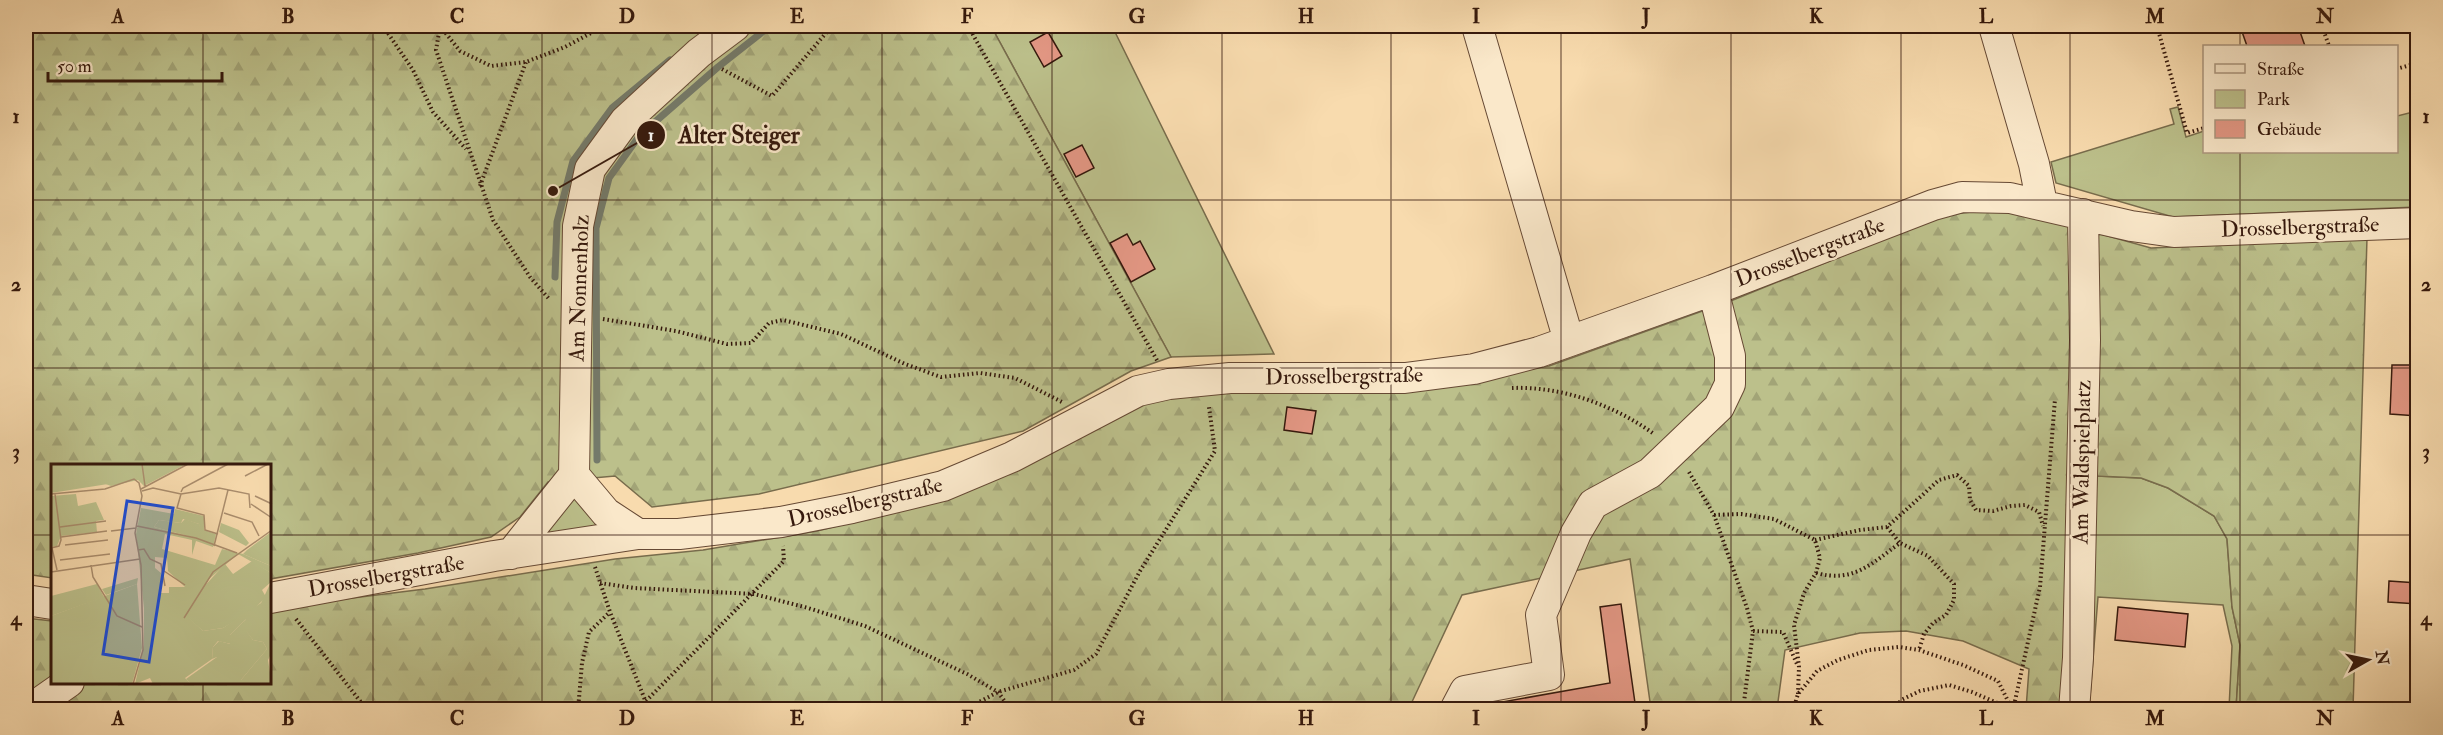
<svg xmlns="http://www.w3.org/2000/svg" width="2443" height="735" font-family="'IM FELL Double Pica',serif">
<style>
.green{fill:#bcc08b;stroke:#786c4c;stroke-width:1.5}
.forest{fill:url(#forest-firs);stroke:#786c4c;stroke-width:1.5}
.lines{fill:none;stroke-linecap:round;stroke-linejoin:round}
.stream{stroke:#747a6a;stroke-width:7}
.building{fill:#e39784;stroke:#35180c;stroke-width:1.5}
.minor-casing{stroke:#664934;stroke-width:32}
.path{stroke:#35180c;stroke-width:4;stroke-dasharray:1.5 3;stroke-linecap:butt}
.minor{stroke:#fae8ca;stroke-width:30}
.grid{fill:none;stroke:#35180c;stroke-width:1.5;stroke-opacity:0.55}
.labels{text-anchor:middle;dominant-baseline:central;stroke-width:5;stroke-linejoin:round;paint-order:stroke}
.street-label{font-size:22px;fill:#35180c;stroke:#fae8ca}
.inset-road{fill:none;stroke:#aa8d6d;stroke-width:1.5}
.view{fill:#1d4ed8;fill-opacity:0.15;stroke:#1d4ed8;stroke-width:3}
.inset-edge{fill:none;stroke:#35180c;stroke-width:3}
.leader{fill:none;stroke:#35180c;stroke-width:2}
.callout-dot{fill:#35180c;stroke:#fae8ca;stroke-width:2}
.mark-label{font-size:18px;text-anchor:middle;font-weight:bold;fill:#fff}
.callout-label{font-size:24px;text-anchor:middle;font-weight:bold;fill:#35180c;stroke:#fae8ca;stroke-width:5;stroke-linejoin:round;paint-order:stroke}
.neatline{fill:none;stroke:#35180c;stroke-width:2}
.grid-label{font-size:20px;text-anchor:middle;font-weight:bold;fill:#35180c}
</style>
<defs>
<pattern id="forest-firs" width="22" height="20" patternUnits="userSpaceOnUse" patternTransform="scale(1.5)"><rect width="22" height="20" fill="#bcc08b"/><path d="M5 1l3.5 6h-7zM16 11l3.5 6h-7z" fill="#a2a477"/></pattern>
</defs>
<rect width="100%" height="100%" fill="#f8dbae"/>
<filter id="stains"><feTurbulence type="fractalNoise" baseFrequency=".00333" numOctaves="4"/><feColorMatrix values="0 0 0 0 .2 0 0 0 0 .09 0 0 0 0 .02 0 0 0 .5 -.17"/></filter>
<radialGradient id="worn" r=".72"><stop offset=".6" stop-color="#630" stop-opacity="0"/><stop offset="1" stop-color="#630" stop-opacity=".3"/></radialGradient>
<path class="green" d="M991,26H1112L1274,354L1171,357Z
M2178,107L2186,137L2204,131V152H2396L2397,116L2417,111V207L2173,217L2056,183L2051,162L2174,124L2170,109Z
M2096,476L2141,478L2168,488L2214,516L2227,539L2232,607L2240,645L2236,709H2229L2232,646L2223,605L2098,597L2089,709Z
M574,496L606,529L542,539Z"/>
<path class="forest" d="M26,26H991L1171,357L1131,371L1023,431L759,494L652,507L615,476L548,482L520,517L491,537L418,553L270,579V465H52V578L26,574Z
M1990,210L2025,213L2151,248L2367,238L2353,709H2236L2240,645L2232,607L2227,539L2214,516L2168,488L2141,478L2097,476L2083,709H2026L2029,669L1963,641L1906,631L1860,633L1785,650L1777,709H1651L1630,559L1462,595L1411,704L1392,710L26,709V618L52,621V682H270V612L304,604L425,589L615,559L703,550L817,531L946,499L1139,404L1175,393L1432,384L1549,366L1733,300L1944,215Z"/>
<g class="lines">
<path class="stream" d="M555,277L557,222L573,161L612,108L670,60
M597,460L596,228L609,178L640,135L718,67L770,26"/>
</g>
<path class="building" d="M2240,26H2298L2305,46H2247Z
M1048,32L1062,56L1044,67L1030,42Z
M1082,145L1094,168L1076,177L1064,154Z
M1127,234L1133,245L1140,241L1155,269L1131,282L1110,243Z
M2392,365H2411L2410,375L2418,376V416L2390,414Z
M1287,407L1316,411L1312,434L1284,430Z
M2389,581L2418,583V604L2388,602Z
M1621,604L1636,710H1503L1502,702L1610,683L1600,607Z
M2118,607L2188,614L2185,647L2115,640Z"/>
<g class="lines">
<defs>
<path id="minor" d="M1477,26L1569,341
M1994,26L2034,164L2042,204
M574,475L606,513L638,534
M511,554L574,475L578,226L590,169L625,121L699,53L735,26
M270,598L494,556L638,534H679L781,522L852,508L943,486L1012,457L1138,391L1169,384L1230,378H1405L1474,369L1539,352L1713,290L1933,205L1962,197L2010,198L2131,226L2174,232L2418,223
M26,600L52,604
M29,710L69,682
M1455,710L1465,691L1549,675L1541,615L1576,533L1593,504L1650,473L1719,407L1730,384V356L1713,290
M2074,710L2078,658L2085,340L2083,214"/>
</defs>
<use href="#minor" class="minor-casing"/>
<path class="path" d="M383,26L413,70L433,112L466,149
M440,26L460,51L491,66L526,62L565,47L604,26
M968,26L1158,362
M2157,26L2187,133L2204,128
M2322,26L2329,46
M440,27L436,50L493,220L530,277L550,300
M722,69L772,96L832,26
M2396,69L2418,63
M480,186L526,62
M603,319L676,331L727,344L751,343L769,323L783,320L841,334L905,364L941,377L980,373L1015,378L1062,402
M1512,388C1561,386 1614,405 1654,434
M1689,472L1714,515L1747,608L1753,631L1743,710
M1714,515L1741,514L1774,519L1815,540L1820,558L1816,573L1804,593L1794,625L1799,667L1798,694
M1887,527L1900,543
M1815,540L1860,530L1887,527L1939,480L1957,475L1969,486L1970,500L1976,510L1993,511L2011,506L2025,505L2039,512L2043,526
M595,567L610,612L649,710
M1816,573C1854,583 1871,564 1900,543L1928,556L1954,584V600L1946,615L1933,623L1924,634L1919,650
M600,583L634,588L754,594L808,608L865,626L967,674L998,692L1011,710
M296,619L367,710
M1753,631L1783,632L1797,664
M646,701L784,561L783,546
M578,710L582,663L589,632L610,612
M964,710L998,692L1074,670L1096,654L1140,571L1215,451L1209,407
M1793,710L1798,694L1817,671L1838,660L1869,650L1899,647L1919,650L1963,665L1998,681L2012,709
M1895,710L1901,700L1920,691L1949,685L1972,692L2011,709
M2013,710L2040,587L2055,399"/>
<use href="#minor" class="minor"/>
</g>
<path class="grid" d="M203,26V465M373,26V710M542,26V710M712,26V710M882,26V710M1052,26V710M1222,26V710M1391,26V710M1561,26V710M1731,26V710M1901,26V710M2070,26V710M2240,26V46M2240,152V710M26,200H2418M26,368H2418M26,535H52M270,535H2418M203,682V710"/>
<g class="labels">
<g class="street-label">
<text transform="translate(2300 227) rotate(-2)">Drosselbergstraße</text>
<text transform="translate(1810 252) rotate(-21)">Drosselbergstraße</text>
<text transform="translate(579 288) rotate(-88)">Am Nonnenholz</text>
<text transform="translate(1344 376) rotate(-1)">Drosselbergstraße</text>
<text transform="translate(2082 462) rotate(-89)">Am Waldspielplatz</text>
<text transform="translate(865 502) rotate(-13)">Drosselbergstraße</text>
<text transform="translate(386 576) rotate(-10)">Drosselbergstraße</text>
</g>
</g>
<g transform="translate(51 464)">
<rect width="220" height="220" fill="#f8dbae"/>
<path d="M0,0H135L93,22L87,16L60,22ZM25,30L27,42L45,38L53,56L45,57L46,68L10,72L6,82L0,83V32ZM134,55L148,60L151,69L149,75L103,63L108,56L130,59ZM220,68V102L192,90L196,86ZM201,97L220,109V118L211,126L215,133L201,147L172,164L152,167L135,152L147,129L174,100L182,110ZM87,114L86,120L55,131L51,125ZM46,120L53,133L0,152V132ZM195,155L192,162L202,176L212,178L216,185L190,216L220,215V220H140L135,215L166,193L161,195L162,183L168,177L179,180V171Z" fill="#bcc08b"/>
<path d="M0,0H67L76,17L0,29ZM90,44L123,50L124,45L153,52V66L165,70L162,83L145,77L141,91V76L114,70L111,85L164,101L171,85L192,90L220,102V109L187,90L158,115L136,152L152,167L172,164L210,139L220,118L221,188L217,196L220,215L199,219L190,216L216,185L212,178L202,176L191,162L195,155L179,171L184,181L167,177L162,183L161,195L134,214L140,220H102L99,214L84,220L93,181V144L85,70ZM132,55L148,60L149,75L103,63L108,56L130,59ZM104,93L116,94L117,107L134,123H118V129H109L110,109L104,104ZM170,59L188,66L198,79L195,82L168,68ZM86,120L91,184L81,220H0V152Z" fill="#bcc08b" fill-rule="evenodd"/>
<path class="inset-road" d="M91,0L94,22M194,12L217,0M90,25L137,0M91,27L102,24L130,30L168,24L198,30L199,44M130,28L132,24L177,0M0,30L54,25L83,15L88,19L91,32L84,69L90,101L92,186L82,220M130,30L126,44L153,51L154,66L167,70M204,32L221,40M200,40L221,54M173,49L201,58L208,72M86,62L145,74L186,89M9,63L55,57M60,67L85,64M10,73L56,67M14,81L57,76M163,82L177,26M0,84L8,82L10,76L4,30M1,84L6,106M87,86L93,85L99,95L110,100L114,122M9,96L59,90M40,101L42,113L66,152L91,163M113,107L134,121M0,108L89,95M133,154L162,108L221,66"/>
<path class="view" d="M76,37L122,44L98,198L52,190Z"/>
<rect width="220" height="220" class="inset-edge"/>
</g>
<path class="leader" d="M553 191L651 135"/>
<g class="callout-dot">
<circle cx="553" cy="191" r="6"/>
<circle cx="651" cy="135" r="15"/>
</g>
<g class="mark-label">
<text x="651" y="141">1</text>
</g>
<g class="callout-label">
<text x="739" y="143">Alter Steiger</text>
</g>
<rect width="2443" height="735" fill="none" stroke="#f8dbae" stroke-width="66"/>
<rect x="2203" y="45" width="195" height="108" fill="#fae8ca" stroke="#ab957e" stroke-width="1.5"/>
<rect x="2215" y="64" width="30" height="9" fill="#fae8ca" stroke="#ab957e" stroke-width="1.5"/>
<text x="2257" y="75" font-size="18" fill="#35180c">Straße</text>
<rect x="2215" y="90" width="30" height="18" fill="#bcc08b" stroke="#ab957e" stroke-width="1.5"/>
<text x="2257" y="105" font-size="18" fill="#35180c">Park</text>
<rect x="2215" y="120" width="30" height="18" fill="#e39784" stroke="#ab957e" stroke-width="1.5"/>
<text x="2257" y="135" font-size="18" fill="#35180c">Gebäude</text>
<g transform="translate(2368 660) rotate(81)" stroke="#fae8ca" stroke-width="4.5" paint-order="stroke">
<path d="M0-4.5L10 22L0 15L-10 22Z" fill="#35180c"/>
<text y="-9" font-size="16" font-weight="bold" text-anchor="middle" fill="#35180c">N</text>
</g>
<path d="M48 72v9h174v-9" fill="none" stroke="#35180c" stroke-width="3"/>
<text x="57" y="72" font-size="18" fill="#35180c" stroke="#fae8ca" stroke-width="4.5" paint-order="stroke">50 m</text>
<rect x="33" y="33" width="2377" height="669" class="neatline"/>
<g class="grid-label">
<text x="118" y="23">A</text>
<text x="288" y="23">B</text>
<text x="457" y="23">C</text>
<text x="627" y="23">D</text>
<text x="797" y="23">E</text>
<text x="967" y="23">F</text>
<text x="1137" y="23">G</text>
<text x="1306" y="23">H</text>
<text x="1476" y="23">I</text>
<text x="1646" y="23">J</text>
<text x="1816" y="23">K</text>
<text x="1986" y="23">L</text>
<text x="2155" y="23">M</text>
<text x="2325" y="23">N</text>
<text x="16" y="123">1</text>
<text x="2426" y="123">1</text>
<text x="16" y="291">2</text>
<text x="2426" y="291">2</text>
<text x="16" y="458">3</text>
<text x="2426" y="458">3</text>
<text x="16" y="625">4</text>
<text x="2426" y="625">4</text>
<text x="118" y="725">A</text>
<text x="288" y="725">B</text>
<text x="457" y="725">C</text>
<text x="627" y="725">D</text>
<text x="797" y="725">E</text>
<text x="967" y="725">F</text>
<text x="1137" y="725">G</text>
<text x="1306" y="725">H</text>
<text x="1476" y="725">I</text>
<text x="1646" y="725">J</text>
<text x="1816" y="725">K</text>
<text x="1986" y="725">L</text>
<text x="2155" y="725">M</text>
<text x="2325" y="725">N</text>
</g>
<rect width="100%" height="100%" filter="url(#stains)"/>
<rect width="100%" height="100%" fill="url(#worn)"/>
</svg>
